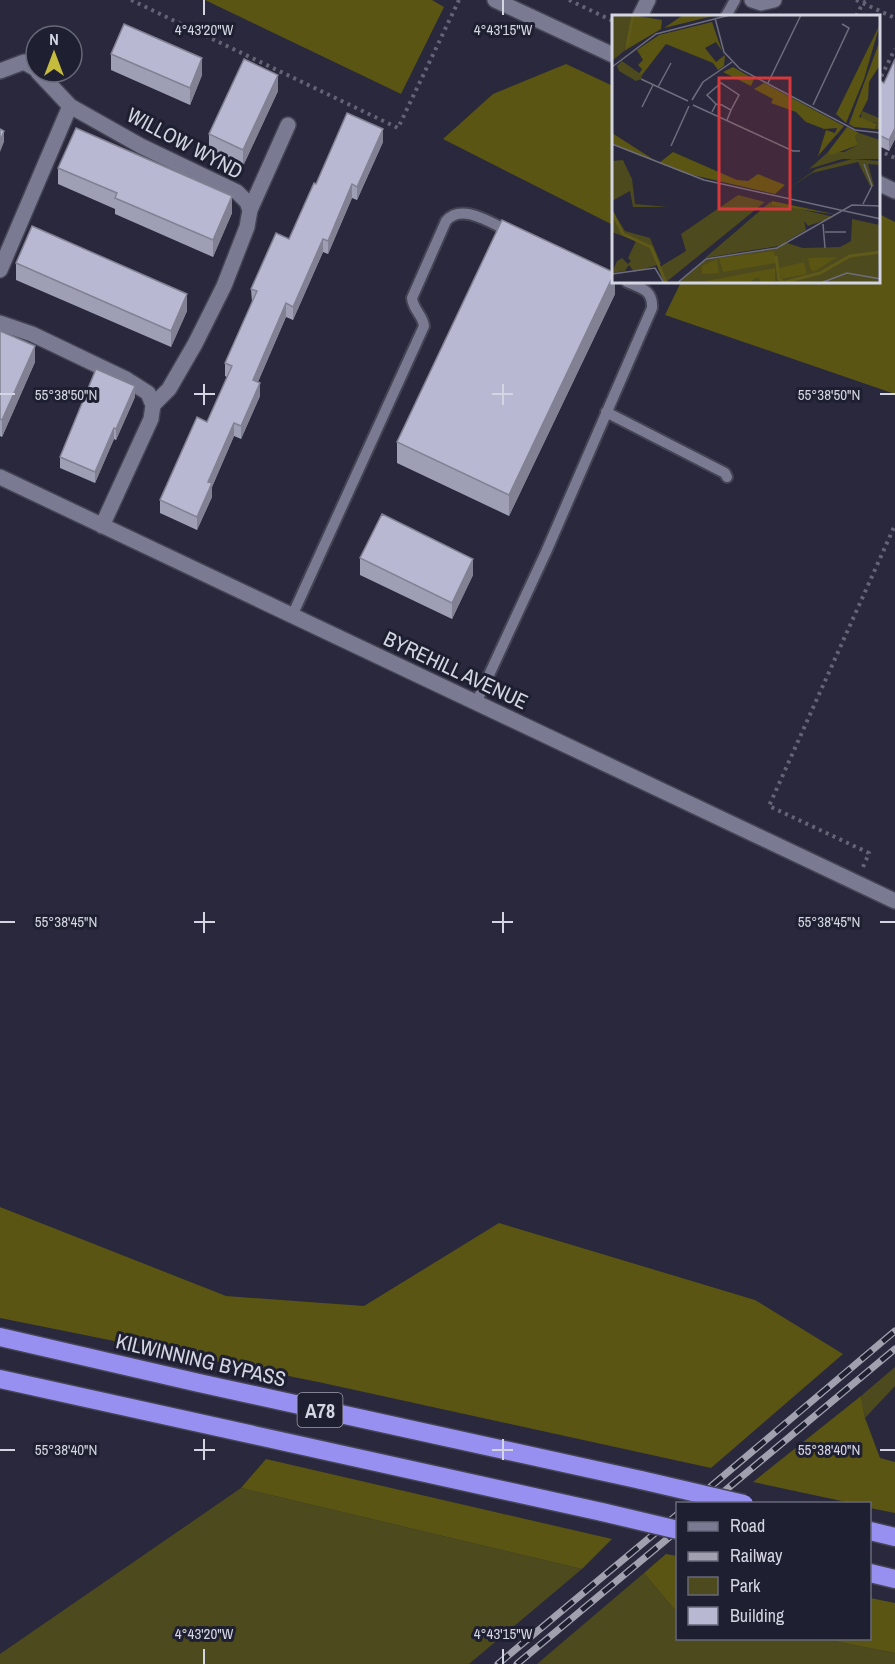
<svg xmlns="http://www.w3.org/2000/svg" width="895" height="1664" font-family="'Archivo Narrow',sans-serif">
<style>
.green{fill:#4d4a1e}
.forest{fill:#5a5512}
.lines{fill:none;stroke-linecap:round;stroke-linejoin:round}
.lane-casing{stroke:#445;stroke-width:14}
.street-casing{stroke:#445;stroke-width:18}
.secondary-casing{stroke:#445;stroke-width:18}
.highway-casing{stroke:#445;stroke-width:21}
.path{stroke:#646476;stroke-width:4;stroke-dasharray:3 4.5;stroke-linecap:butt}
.lane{stroke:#7a7a92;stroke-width:10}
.street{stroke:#7a7a92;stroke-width:15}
.secondary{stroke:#7a7a92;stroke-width:15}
.highway{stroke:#9790f1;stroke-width:18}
.rail-casing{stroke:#a0a0af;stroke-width:7}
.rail{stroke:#1f1f32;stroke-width:4.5;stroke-dasharray:14;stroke-linecap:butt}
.highway-bridge-casing{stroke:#445;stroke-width:21;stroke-linecap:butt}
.highway-bridge{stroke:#9790f1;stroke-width:18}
.wall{fill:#9e9eb5}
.shaded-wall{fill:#818193}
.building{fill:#b8b8d2;stroke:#818193;stroke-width:1.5}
.ticks{fill:none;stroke:#d4d5e2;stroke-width:2}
.labels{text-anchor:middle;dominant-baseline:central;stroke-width:6;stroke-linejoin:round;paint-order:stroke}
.shield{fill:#1f1f32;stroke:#9e9ead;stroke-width:1.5}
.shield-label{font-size:20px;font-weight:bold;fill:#d4d5e2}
.street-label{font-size:21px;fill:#d4d5e2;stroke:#1f1f32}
.inset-river{fill:none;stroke:#5f5a19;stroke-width:3}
.inset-road{fill:none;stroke:#6d6d7e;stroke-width:1.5}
.view{fill:#d6393b;fill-opacity:0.15;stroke:#d6393b;stroke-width:3}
.inset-edge{fill:none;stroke:#d4d5e2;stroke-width:3}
.ticks-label{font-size:15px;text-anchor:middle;fill:#d4d5e2;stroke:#1f1f32;stroke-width:6;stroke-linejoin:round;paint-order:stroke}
</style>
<rect width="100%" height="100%" fill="#29283c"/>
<path class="green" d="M895,1367V1386L865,1418L861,1396Z
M241,1488L582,1569L469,1664H0V1654Z
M644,1573L674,1609L677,1610L678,1638L823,1639L895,1653V1664H537Z"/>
<path class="forest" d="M205,0H432L444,7L401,94Z
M566,64L613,86V225L443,139L493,94Z
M879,214L895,222V394L665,315L681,282H878Z
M0,1207L226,1296L364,1306L499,1223L755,1300L843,1354L711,1468L323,1383L0,1318Z
M861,1396L865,1418L880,1458L895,1462V1513L870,1508V1504L851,1503L753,1482Z
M266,1459L612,1539L582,1569L241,1488Z
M666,1554L677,1556V1610L674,1609L644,1573Z
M870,1598L895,1603V1653L823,1639L870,1638Z"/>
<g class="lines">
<defs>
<path id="lane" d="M726,16L735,0
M606,412L725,473L727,477
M292,616L424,326C423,315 413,310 412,298L446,221C462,202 492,224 511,232
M476,703L546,552L652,308C653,290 641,288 627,282"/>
<path id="street" d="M752,0L761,3L774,0
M640,16L648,0
M0,71L24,62L36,69
M38,72L70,106L141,146L237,192L247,202L250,210L247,227L224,286L195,344L169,389L153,405
M250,210L288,125
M0,270L70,106
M0,323L32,334L126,379L148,393L153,405L151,419L102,526
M0,477L895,901"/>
<path id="secondary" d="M495,0L613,55
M878,183L895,191"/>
<path id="highway" d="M0,1337L199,1383L641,1480
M0,1379L602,1512
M870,1531L895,1537
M870,1573L895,1579"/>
</defs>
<use href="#lane" class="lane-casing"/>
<use href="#street" class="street-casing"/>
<use href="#secondary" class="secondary-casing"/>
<use href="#highway" class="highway-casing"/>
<path class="path" d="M131,0L398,128L459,0
M569,0L613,21
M856,0L895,18
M856,16L863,3L869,0
M878,83L895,49
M878,150L895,158
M863,867L869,853L769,806L895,525"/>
<use href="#lane" class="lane"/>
<use href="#street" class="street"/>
<use href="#secondary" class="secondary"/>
<use href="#highway" class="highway"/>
<defs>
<path id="rail" d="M690,1504L895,1331
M709,1504L895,1349
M498,1664L678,1514
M517,1664L678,1530"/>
</defs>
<use href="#rail" class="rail-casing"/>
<use href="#rail" class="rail"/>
<defs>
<path id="highway-bridge" d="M641,1480L744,1504
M602,1512L678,1530"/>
</defs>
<use href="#highway-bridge" class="highway-bridge-casing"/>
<use href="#highway-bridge" class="highway-bridge"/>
</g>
<path class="wall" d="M111,54L202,75L190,105L111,70Z
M895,59V139L889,151L879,146V80L884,83Z
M278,91L243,166L209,151V134Z
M383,142L357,200L352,198L328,254L323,252L293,320L286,317L258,382L260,396L241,439L234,436L212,487V497L197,530L160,513V500L207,422L227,377L225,376V363L252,302L251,289L289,239L316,184Z
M58,168L232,213L213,257L115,214V209L58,184Z
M16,263L187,311L171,347L16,280Z
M615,282V294L509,516L397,463V442Z
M0,331L35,362L2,437L0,436Z
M135,397L116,440L114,439L95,483L60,468V457Z
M360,558L473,575L452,619L360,575Z"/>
<path class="shaded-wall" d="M202,58V75L190,105V88Z
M278,75V91L243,166V150Z
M895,128V139L889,151V140Z
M383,129V142L357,200V187Z
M4,131V142L0,152V141Z
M352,184V198L328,254V241Z
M232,196V213L213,257V240Z
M323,239V252L293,320V307Z
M613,276V282H615V294L509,516V495Z
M187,294V311L171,347V331Z
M286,303V317L253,393V380Z
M35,346V362L2,437V420Z
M260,383V396L241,439V426Z
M135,386V397L116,440V429Z
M234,423V436L212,487V497L197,530V517L208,482Z
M114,428V439L95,483V472Z
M473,559V575L452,619V603Z"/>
<path class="building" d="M124,24L202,58L190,88L111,54Z
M244,59L278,75L243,150L209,134Z
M895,59V128L889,140L879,135V80L884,83Z
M347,113L383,129L357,187L352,184L328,241L323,239L293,307L286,303L253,380L260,383L241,426L234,423L208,482L212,483L197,517L160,500L197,417L207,422L232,366L225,363L257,291L251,289L276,233L289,239L314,183L316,184Z
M76,128L232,196L213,240L115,198L117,193L58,168Z
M0,129L4,131L0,141Z
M502,220L613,272V276L509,495L397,442Z
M32,226L187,294L171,331L16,263Z
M0,331L35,346L2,420L0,419Z
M96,369L135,386L116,429L114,428L95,472L60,457Z
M382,514L473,559L452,603L360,558Z"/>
<path class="ticks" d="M204,0V15M503,0V15M204,384V405M503,384V405M0,394H15M194,394H215M492,394H513M880,394H895M204,912V933M503,912V933M0,922H15M194,922H215M492,922H513M880,922H895M204,1439V1460M503,1439V1460M0,1450H15M194,1450H215M492,1450H513M880,1450H895M204,1649V1664M503,1649V1664"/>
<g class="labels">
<rect class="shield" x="297.5" y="1393" width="45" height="34" rx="4.5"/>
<g class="shield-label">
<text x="320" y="1410">A78</text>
</g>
<g class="street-label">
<text transform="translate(185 143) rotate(28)">WILLOW WYND</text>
<text transform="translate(456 670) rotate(25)">BYREHILL AVENUE</text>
<text transform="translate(201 1360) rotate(13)">KILWINNING BYPASS</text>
</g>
</g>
<g transform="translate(612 15)">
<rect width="268" height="268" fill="#29283c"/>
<path d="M0,0H20L12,36L0,46ZM10,46L30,60L29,64L24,66L7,56L5,51ZM250,96L267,103L268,114H264L265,108L248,105ZM247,118L268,125V144H230L197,154L216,137H232L246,130L243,121ZM240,144L268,146V150L256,149L262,171H258L246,147L200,158L175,175L204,154ZM11,145L20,164L23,189L56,192H21L18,176L0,186V146ZM126,180L153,187L53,268L46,253L74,236L69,219ZM158,187L222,202L196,211L192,206L194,215L166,231L93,243ZM0,195L13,216L38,223L49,249L22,257L17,250L13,256L0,258L5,246L10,243L16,249L19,246L16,243L24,226L0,217ZM240,204L268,210L266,268L65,269L92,245L163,234L172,227L191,233L228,232L239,226Z" fill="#4d4a1e"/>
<path d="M20,0L50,5L49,14L12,36ZM71,0H105L52,13ZM100,7L110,36L104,27L93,33L104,47L113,40L112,51L106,55L101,48L54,29L30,60L27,59L30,54L26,50L31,45L25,35L47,20ZM268,9L252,64L234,108L224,99ZM268,25V50L257,67L256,84L247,102L265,109L263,114L242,112L237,109ZM121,52L142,64L139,71L111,57ZM152,68L232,111L206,141L214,115L223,118L225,113L212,114L194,107L184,97L159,88L161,84L142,74ZM235,112L247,118L243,121L246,130L219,140L216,137ZM0,118L47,148L61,137L125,165L136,166L146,159L173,170L163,179L72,158L47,148L11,134L0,128ZM160,186L226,200L160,190ZM162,236L164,248L111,257L107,243ZM225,242L202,257L198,254L196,243ZM105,244L107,258L90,259V251ZM192,247L195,259L169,264L167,253ZM163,253V266L149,267L146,262L136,268H84Z" fill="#5a5512"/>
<path class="inset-river" d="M15,31L21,0M0,197L11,219L39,232L54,268M164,241L167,264L171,267M166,269L208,258L238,241L269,237"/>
<path class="inset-road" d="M103,3L112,37L128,54L243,115L269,118M0,52L44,19L118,0M29,64L76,86M156,68L189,0M46,72L59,48M80,85L91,67L120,47M104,89L95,80L109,68L127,80L119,95M81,90L181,136H188M201,90L237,13L230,9M30,92L41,70M100,97L104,89L110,90L119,95L115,105M0,129L92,165L269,204M59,131L77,91M251,189L260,171L252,149M211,209L213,233M213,217H234M0,259L43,253L52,268M64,269L94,244L165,233L240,190L269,191M206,269L235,258L269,264"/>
<path class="view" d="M107,63H178V194H107Z"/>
<rect width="268" height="268" class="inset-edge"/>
</g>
<g class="ticks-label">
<text x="204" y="35">4°43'20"W</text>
<text x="503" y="35">4°43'15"W</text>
<text x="66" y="400">55°38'50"N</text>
<text x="829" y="400">55°38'50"N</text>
<text x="66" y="927">55°38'45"N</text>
<text x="829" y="927">55°38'45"N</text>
<text x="66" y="1455">55°38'40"N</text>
<text x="829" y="1455">55°38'40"N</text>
<text x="204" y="1639">4°43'20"W</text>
<text x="503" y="1639">4°43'15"W</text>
</g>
<rect x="676" y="1502" width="195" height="138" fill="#1f1f32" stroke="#676878" stroke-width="1.5"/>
<rect x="688" y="1522" width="30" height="9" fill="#7a7a92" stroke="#676878" stroke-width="1.5"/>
<text x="730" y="1532" font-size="18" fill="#d4d5e2">Road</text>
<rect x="688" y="1552" width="30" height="9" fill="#a0a0af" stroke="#676878" stroke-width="1.5"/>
<text x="730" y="1562" font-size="18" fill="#d4d5e2">Railway</text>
<rect x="688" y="1577" width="30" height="18" fill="#4d4a1e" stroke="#676878" stroke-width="1.5"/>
<text x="730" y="1592" font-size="18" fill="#d4d5e2">Park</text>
<rect x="688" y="1607" width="30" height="18" fill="#b8b8d2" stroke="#676878" stroke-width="1.5"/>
<text x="730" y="1622" font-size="18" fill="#d4d5e2">Building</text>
<g transform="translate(54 54)"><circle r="28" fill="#1f1f32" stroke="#676878" stroke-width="1.5"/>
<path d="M0-4.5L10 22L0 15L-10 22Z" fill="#c5bc3d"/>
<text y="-9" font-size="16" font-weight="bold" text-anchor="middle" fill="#d4d5e2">N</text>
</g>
</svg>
